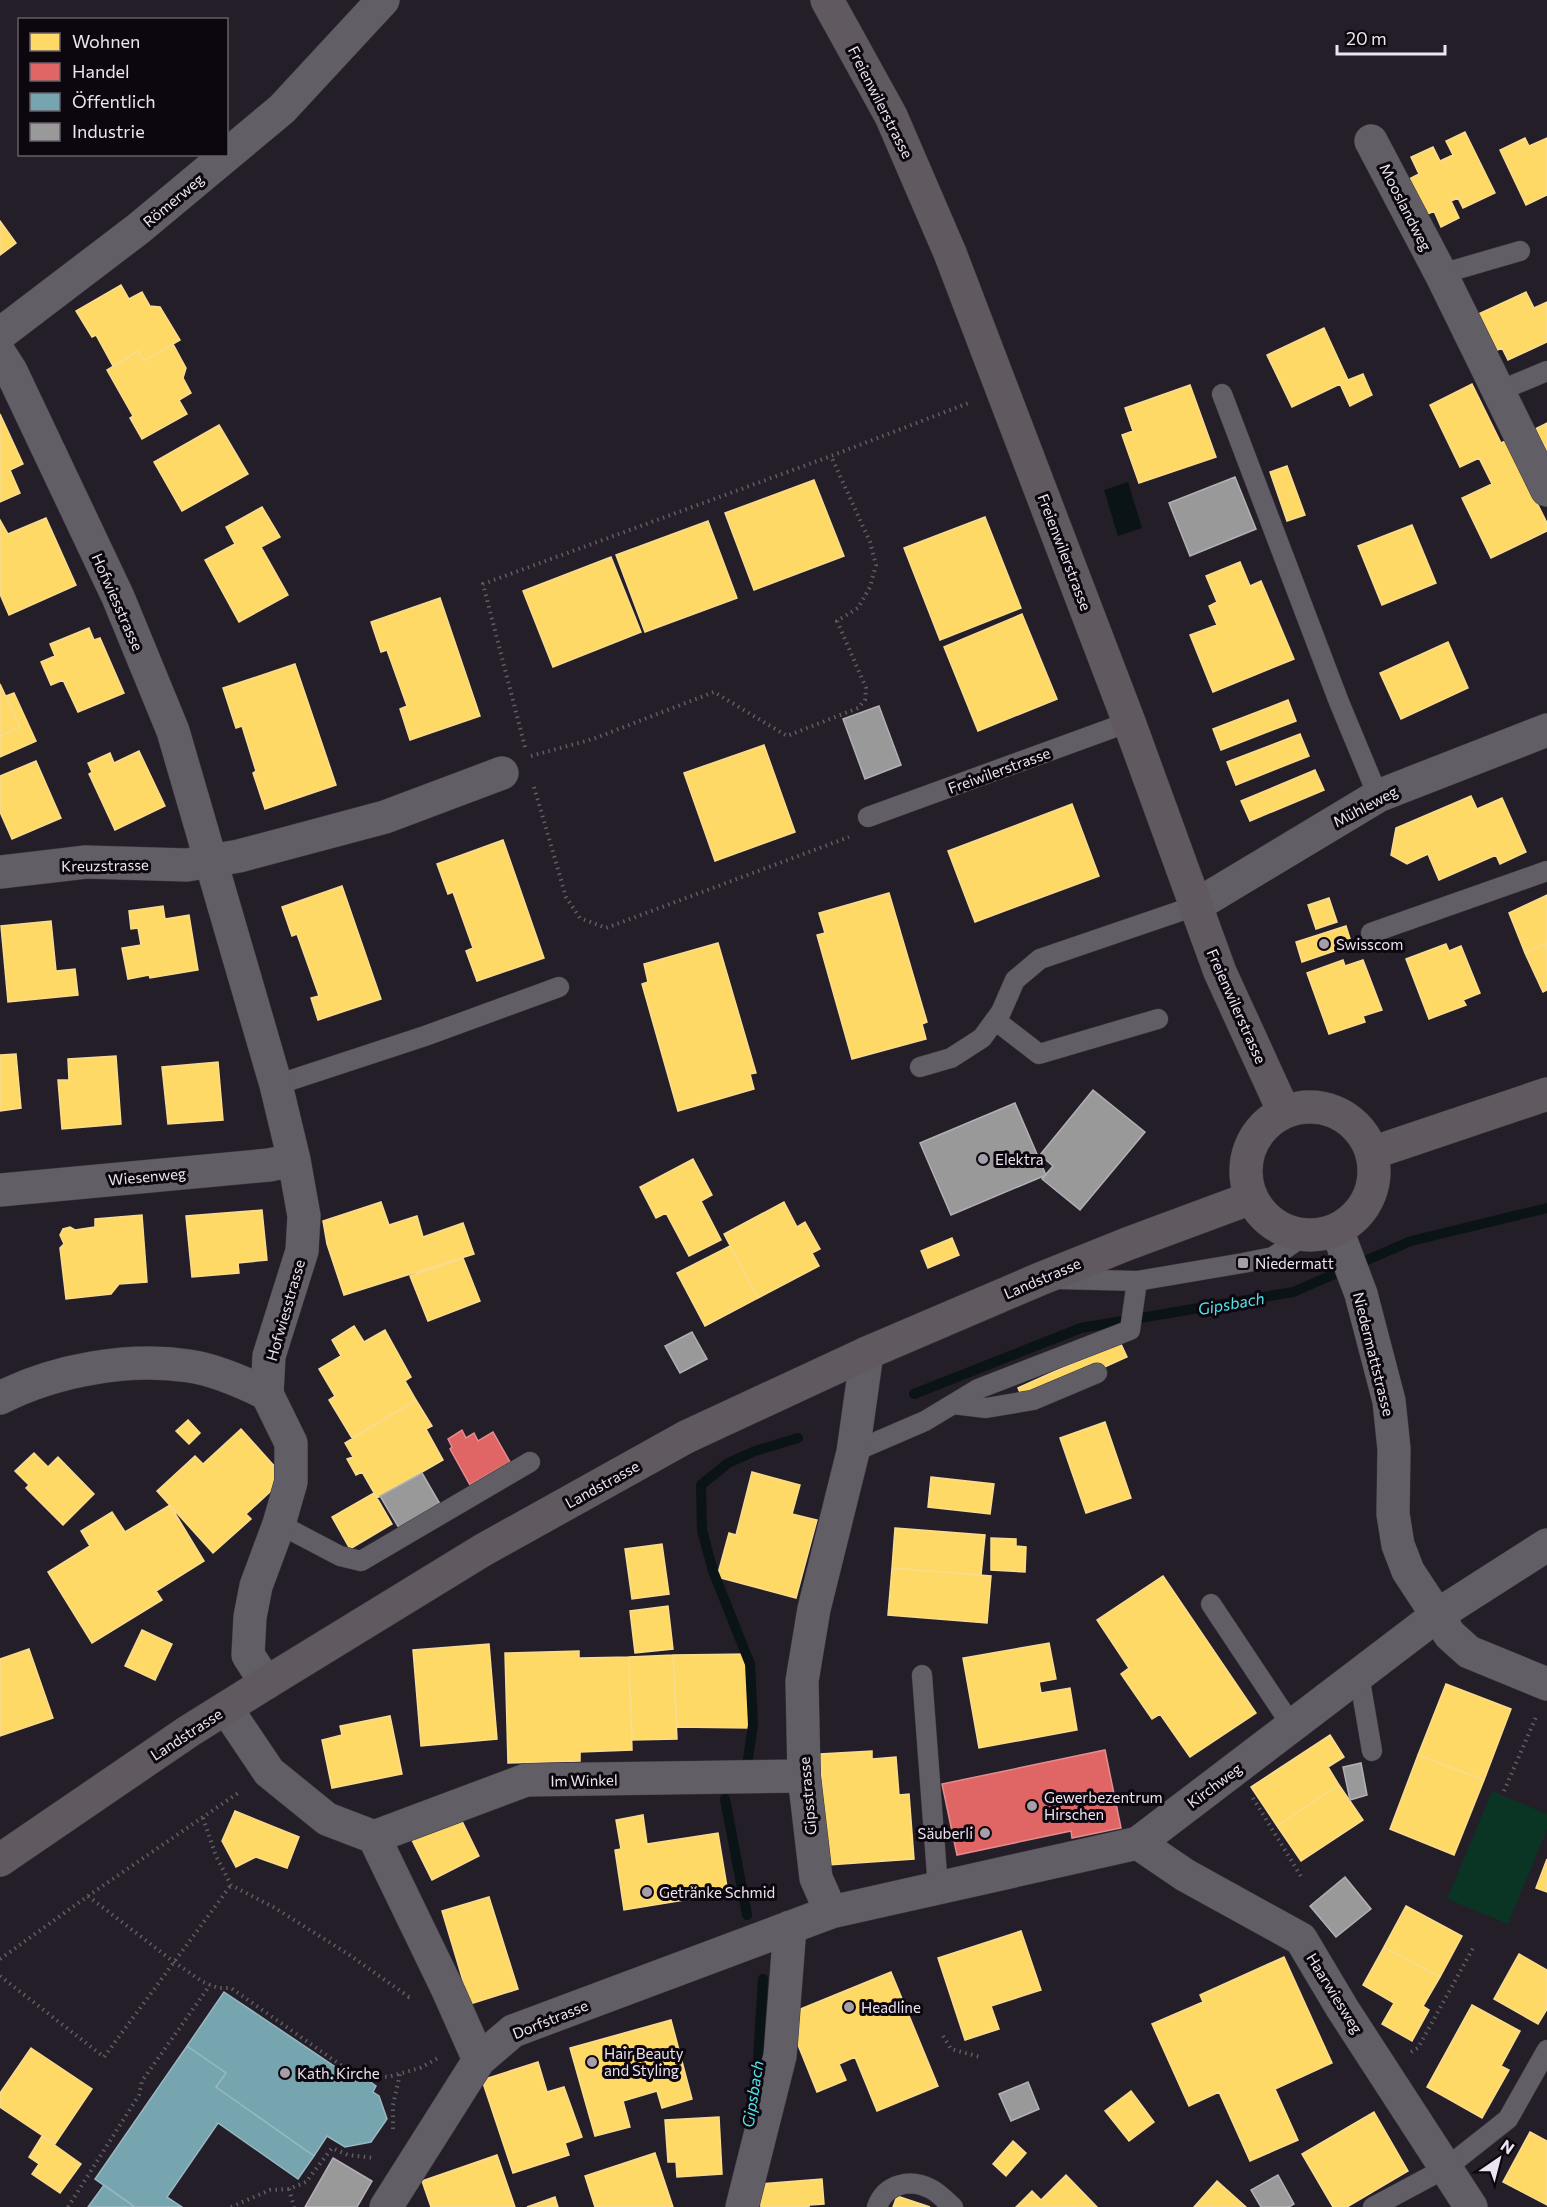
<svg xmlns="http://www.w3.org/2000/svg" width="1547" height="2207" font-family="Commissioner,sans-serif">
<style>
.green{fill:#0a3424}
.water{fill:#0a1416}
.homes{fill:#ffd966;stroke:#f9dc8f;stroke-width:1.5}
.shops{fill:#e06666;stroke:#e48c8f;stroke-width:1.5}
.public{fill:#76a5af;stroke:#99b8c2;stroke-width:1.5}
.industry{fill:#999;stroke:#b2b0b3;stroke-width:1.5}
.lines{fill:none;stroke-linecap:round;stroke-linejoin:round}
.stream{stroke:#0a1416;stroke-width:10}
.lane-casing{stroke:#3d3941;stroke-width:21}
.street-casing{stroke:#3d3941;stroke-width:34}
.secondary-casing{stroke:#3d3941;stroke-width:34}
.path{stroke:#615d64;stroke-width:4;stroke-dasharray:1.5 4.5;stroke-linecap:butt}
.lane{stroke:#625e65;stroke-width:20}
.street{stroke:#625e65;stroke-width:33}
.secondary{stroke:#60595f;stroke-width:33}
.poi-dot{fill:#a69faa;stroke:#0c070f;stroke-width:2}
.labels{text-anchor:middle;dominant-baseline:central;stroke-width:6;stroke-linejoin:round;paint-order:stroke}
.street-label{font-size:15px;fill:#ece4f0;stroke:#0c070f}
.poi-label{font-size:15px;fill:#ece4f0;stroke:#0c070f;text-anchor:start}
.water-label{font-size:16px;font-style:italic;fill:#55e6ec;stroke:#0c070f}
</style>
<rect width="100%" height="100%" fill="#241e28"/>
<path class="green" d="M1492,1791L1547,1814V1830L1508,1924L1447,1899Z"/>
<path class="water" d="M1128,482L1142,528L1118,536L1104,490Z"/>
<path class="homes" d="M1465,132L1495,193L1463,208L1458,198L1451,201L1459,218L1441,227L1434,211L1426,215L1409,179L1419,174L1411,157L1433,147L1440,161L1453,155L1446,141Z
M1525,138L1529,146L1547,138V195L1526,205L1500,150Z
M0,221L16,243L0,255Z
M121,285L129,299L142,292L150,306L160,307L180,340L144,361L138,351L113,366L96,335L92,337L76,311Z
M1526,292L1534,308L1547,302V342L1508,360L1502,348L1493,352L1476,315Z
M1324,328L1348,380L1363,374L1372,395L1350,406L1340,384L1292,407L1267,355Z
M173,344L186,368L183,378L191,393L179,400L187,414L142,439L130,418L133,416L107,370L138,351L144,361Z
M1472,384L1501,443L1514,437L1545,501L1538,505L1547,523V531L1491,558L1462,498L1492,484L1479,458L1460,467L1430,405Z
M1190,385L1216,457L1139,483L1122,435L1133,431L1125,408Z
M0,414L23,464L10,470L20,493L0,502Z
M1547,423V452L1535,429Z
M219,425L248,474L182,511L154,462Z
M1287,466L1305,515L1287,521L1270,472Z
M814,480L844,556L754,590L725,513Z
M262,507L280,537L261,547L288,595L239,622L205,560L235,544L226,527Z
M985,517L1021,608L940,640L904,548Z
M46,518L76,585L9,615L0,594V520L8,534Z
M708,521L737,598L645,632L616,555Z
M1412,525L1436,583L1382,605L1358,546Z
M611,557L641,632L553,667L523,591Z
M1240,562L1250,586L1261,581L1294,659L1213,692L1190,635L1217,625L1209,606L1217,602L1206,576Z
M440,598L480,716L410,740L400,709L407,706L387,650L381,652L371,622Z
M1022,614L1057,699L978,731L944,647Z
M89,628L94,640L100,638L124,693L78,712L63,680L51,685L41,662L55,656L50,644Z
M1448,642L1468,688L1401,719L1380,673Z
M295,664L336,785L265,809L253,773L256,771L242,726L236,728L223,688Z
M0,684L20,727L0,736Z
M14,693L36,741L0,757V736L20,727L6,696Z
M1288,700L1296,721L1221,750L1213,729Z
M1300,734L1309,756L1236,785L1227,762Z
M764,745L795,832L715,861L684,773Z
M139,751L165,806L115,830L89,774L92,772L88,763L110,753L114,763Z
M36,761L61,818L12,839L0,812V776Z
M1315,770L1324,790L1250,821L1241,801Z
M1471,796L1477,809L1502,798L1526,852L1500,864L1496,855L1439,880L1428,854L1407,864L1391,855L1396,828Z
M1072,804L1099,876L975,922L948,851Z
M503,840L544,958L477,981L466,951L473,948L453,892L448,894L437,864Z
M342,886L381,999L318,1020L311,998L319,996L297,934L292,936L282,907Z
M889,893L927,1022L922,1024L926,1039L852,1059L817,935L825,933L819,913Z
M1547,895V943L1525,953L1509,913Z
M1329,898L1337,922L1316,929L1308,905Z
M163,906L165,919L189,915L198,970L150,978L149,975L128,979L122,948L141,945L138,928L131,929L129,911Z
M51,921L56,971L75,969L78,995L8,1002L1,926Z
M1346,926L1352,945L1302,962L1296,942Z
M718,943L756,1073L750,1074L754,1089L678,1111L642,984L648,982L644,964Z
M1547,943V990L1543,992L1525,953Z
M1446,944L1449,951L1461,946L1480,993L1463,1000L1466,1005L1429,1019L1406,959Z
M1343,960L1345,966L1363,960L1382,1010L1363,1016L1365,1022L1329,1034L1307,973Z
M16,1054L21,1108L0,1111V1055Z
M116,1056L121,1124L62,1129L58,1080H69L68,1059Z
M218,1062L223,1120L168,1124L162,1067Z
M693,1159L712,1195L701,1201L721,1240L689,1256L666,1213L656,1218L640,1187Z
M381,1202L389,1225L417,1216L423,1237L463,1223L474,1254L344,1295L327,1244L323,1221Z
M784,1202L797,1227L805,1222L820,1249L812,1253L819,1266L758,1298L724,1234Z
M262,1210L267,1260L238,1263L239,1273L192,1277L186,1216Z
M142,1215L147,1282L119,1284L111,1294L66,1299L60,1248L64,1244L60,1235L63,1229L70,1227L75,1230L95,1227V1219Z
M952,1238L959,1255L928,1268L921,1251Z
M730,1246L758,1298L705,1326L677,1273Z
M463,1258L480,1301L428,1321L410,1276Z
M354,1326L364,1342L385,1330L411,1377L405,1381L416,1400L352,1438L329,1400L335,1396L319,1369L341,1356L332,1340Z
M1120,1342L1127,1357L1098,1370L1095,1364L1022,1397L1018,1388Z
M416,1400L432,1426L426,1429L443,1460L377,1498L362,1472L356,1475L347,1459L353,1457L345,1443Z
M188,1420L200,1433L189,1444L176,1431Z
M1105,1422L1131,1498L1086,1513L1060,1438Z
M241,1429L285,1478L246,1514L251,1519L213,1553L157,1491L195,1456L203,1464Z
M34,1453L48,1467L58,1457L94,1494L63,1525L26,1488L29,1485L15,1471Z
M752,1472L800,1485L792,1514L817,1520L796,1598L717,1577L729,1533L736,1535Z
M931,1477L994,1484L990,1514L928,1507Z
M374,1493L392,1524L350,1549L332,1517Z
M170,1505L204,1561L156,1591L162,1600L92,1643L48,1572L90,1546L81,1531L112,1512L125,1532Z
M895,1528L985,1535L981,1575L892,1568Z
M991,1538L1016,1539V1546L1026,1547L1025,1572L991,1570Z
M662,1544L669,1594L632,1599L625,1549Z
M892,1568L991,1576L987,1623L888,1615Z
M1163,1576L1256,1713L1190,1757L1160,1714L1152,1719L1121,1674L1129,1668L1097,1620Z
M668,1606L673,1649L635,1653L630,1611Z
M142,1630L172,1644L155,1680L125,1666Z
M1049,1643L1056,1679L1039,1682L1041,1693L1070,1688L1077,1730L979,1748L963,1658Z
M489,1644L497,1739L421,1746L413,1650Z
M29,1649L53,1718L0,1736V1659Z
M579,1651V1658L629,1657L632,1750L580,1752V1761L508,1763L505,1653Z
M749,1654L750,1728L677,1727L673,1655Z
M673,1655L677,1739L632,1740L629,1657Z
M1446,1684L1511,1709L1484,1780L1418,1755Z
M390,1716L402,1774L332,1788L322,1740L342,1735L340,1726Z
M1330,1735L1344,1757L1328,1767L1339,1785L1277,1826L1251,1787Z
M872,1751V1759L896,1757L899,1795L909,1794L914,1859L828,1865L820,1754Z
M1418,1755L1484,1780L1454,1855L1390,1829Z
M1339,1785L1363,1820L1301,1861L1277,1826Z
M235,1811L299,1837L287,1868L256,1857L236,1867L222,1841Z
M459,1815L479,1856L432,1880L411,1838Z
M643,1815L647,1844L718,1833L728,1893L624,1910L615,1850L621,1849L616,1820Z
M1547,1859V1892L1536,1888Z
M489,1897L518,1989L470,2004L442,1911Z
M1406,1906L1462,1936L1440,1977L1384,1947Z
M1021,1931L1041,1990L991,2006L999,2029L965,2040L938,1958Z
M1384,1947L1440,1977L1423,2006L1429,2010L1412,2041L1382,2024L1394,2003L1363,1985Z
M1519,1954L1547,1970V2009L1538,2024L1494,1999Z
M1284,1957L1332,2063L1275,2089L1298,2140L1250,2161L1219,2092L1189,2106L1152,2024L1203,2002L1200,1995Z
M891,1972L938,2086L877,2111L855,2057L839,2064L846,2080L817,2092L786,2015Z
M1472,2005L1520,2031L1501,2066L1509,2070L1482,2118L1427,2087Z
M671,2020L692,2099L662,2108L657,2091L623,2101L630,2127L595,2136L570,2048Z
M31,2048L92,2089L55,2144L0,2107V2093Z
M538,2062L547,2092L564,2087L582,2137L565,2143L569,2155L513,2173L482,2080Z
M1131,2091L1154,2122L1129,2141L1105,2111Z
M1374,2112L1408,2171L1347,2207H1333L1302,2154Z
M719,2117L722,2174L677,2177L676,2162H668L665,2120Z
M1530,2132L1547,2141V2205L1503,2182Z
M42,2136L81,2164L60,2193L32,2174L39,2164L29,2157Z
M1013,2141L1026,2153L1006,2176L993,2164Z
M655,2153L673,2207H595L585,2176Z
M497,2155L515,2207H431L422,2181Z
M1066,2175L1097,2207H1016L1032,2191L1041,2200Z
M822,2179L824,2204L809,2205V2207H761L759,2184Z
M1217,2181L1246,2207H1194Z
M897,2196L930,2207H893Z
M555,2197L558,2207H527Z"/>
<path class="shops" d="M462,1430L466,1438L474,1433L478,1441L493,1432L510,1462L470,1485L450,1449L452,1447L448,1439Z
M1105,1750L1121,1828L1072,1838L1071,1831L957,1855L942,1784Z"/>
<path class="public" d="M224,1992L355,2080L359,2074L376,2086L373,2092L379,2096L387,2119L371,2142L345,2147L327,2136L314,2156L216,2087L226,2073L187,2046Z
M187,2046L226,2073L216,2087L314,2156L298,2179L218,2123L167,2197L182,2207H135L95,2179Z
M104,2185L135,2207H88Z"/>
<path class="industry" d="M1235,477L1256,529L1190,556L1169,503Z
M879,706L901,765L865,779L843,719Z
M1093,1090L1145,1132L1080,1210L1042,1179L1053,1166L1040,1155Z
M1015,1103L1046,1175L951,1215L920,1143Z
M692,1332L707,1359L680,1373L665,1346Z
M422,1473L440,1504L399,1528L380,1496Z
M1361,1763L1367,1795L1350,1800L1343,1767Z
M1345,1877L1371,1909L1336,1937L1310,1906Z
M1028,2082L1039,2109L1011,2121L999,2094Z
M333,2158L372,2181L357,2207H305Z
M1278,2175L1294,2204L1289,2207H1261L1251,2190Z"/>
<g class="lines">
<path class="stream" d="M914,1394L1081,1328L1293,1292L1411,1241L1547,1208
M748,1759L753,1725L750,1664L713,1571L702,1530L701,1485L728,1463L755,1451L798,1438
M725,1799L747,1915
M756,2090L763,1979"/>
<defs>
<path id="lane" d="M1441,274L1520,251
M1499,391L1547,371
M1222,394L1339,702L1378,796
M868,817L1129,722
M1371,933L1547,871
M995,1020L1039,1054L1158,1019
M920,1067L951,1058L982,1038L1001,1012L1015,980L1040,959L1195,906
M276,1085L425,1036L559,987
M1058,1279L1137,1281L1243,1263L1273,1257L1305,1235
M953,1404L986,1408L1033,1400L1097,1373
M853,1452L925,1421L978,1389L1130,1330L1137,1281
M279,1524L340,1556L361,1561L530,1462
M1211,1604L1292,1726
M922,1675L938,1888
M1359,1675L1372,1751
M877,2207C885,2184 910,2178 931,2189C939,2193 946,2201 953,2207
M1373,2207L1446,2168L1508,2119L1547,2050"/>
<path id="street" d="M1371,141L1441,274L1547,490
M0,334L138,229L282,109L383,0
M0,354L11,371L118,597L173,731L276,1085L294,1160L304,1216L302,1251L269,1356L267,1394L291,1443V1482L279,1524L256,1586L250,1617L248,1655L266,1683
M0,872L86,862L187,865L239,856L385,817L502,773
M1195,906L1378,796L1547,730
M0,1190L269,1165L294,1160
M1337,1230L1361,1294L1389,1401L1394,1449L1393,1514L1398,1545L1408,1571L1450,1635L1469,1652L1547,1684
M0,1398C55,1370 128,1357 189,1366C216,1370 243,1382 267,1394
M226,1708L269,1772L327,1819L374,1837L526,1780L804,1776
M374,1837L447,1988L479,2060
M1138,1843L1185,1875L1301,1939L1342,2008L1471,2207
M831,1912L816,1878L804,1776L802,1681L814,1609L853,1452L867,1353
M386,2207L479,2060L513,2031L831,1912L1138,1843L1436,1616L1547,1545
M742,2207L780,2056L790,1927"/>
<path id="secondary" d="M827,0L891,116L950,253L1129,722L1220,972L1284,1112
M1246 1171a64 64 0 1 1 128 0a64 64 0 1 1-128 0Z
M1372,1153L1547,1094
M0,1860L189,1731L266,1683L483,1550L686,1437L867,1353L1040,1279L1127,1244L1251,1198"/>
</defs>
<use href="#lane" class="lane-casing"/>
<use href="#street" class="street-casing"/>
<use href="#secondary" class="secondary-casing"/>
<path class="path" d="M525,747L483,584L831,456L971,402
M531,756L593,739L714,692L787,736L858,708L865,700L866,688L837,621L858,608L870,587L876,565L870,542L831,456
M534,787L566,897L580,918L606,928L849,837
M1504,1791L1536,1717
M1253,1798L1302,1878
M203,1818L216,1856L231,1885L275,1908L348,1954L409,1997L412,1996
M88,1896L174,1962L203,1982L218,1988H231L352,2073L388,2077L420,2068L438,2058
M0,1959L88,1896L241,1791
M0,1976L104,2057L231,1885
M943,2036L951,2049L980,2057
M1411,2052L1418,2048L1473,1948
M393,2129V2105L400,2074
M289,2189L294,2207
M68,2207L139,2095L142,2081L210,1985
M231,2207L270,2190L289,2189L306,2182L332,2148L348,2155L375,2158"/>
<use href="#lane" class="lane"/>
<use href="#street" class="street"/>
<use href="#secondary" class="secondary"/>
</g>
<g class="poi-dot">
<circle cx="1324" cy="944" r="6"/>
<circle cx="983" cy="1159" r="6"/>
<rect x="1237" y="1257" width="12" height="12" rx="3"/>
<circle cx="1032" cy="1806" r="6"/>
<circle cx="985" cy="1833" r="6"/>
<circle cx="647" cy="1892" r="6"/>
<circle cx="849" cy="2007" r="6"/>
<circle cx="592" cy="2062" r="6"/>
<circle cx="285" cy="2073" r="6"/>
</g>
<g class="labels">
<g class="street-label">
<text transform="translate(881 102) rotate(63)">Freienwilerstrasse</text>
<text transform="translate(173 200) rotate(-40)">Römerweg</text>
<text transform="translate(1406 207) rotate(63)">Mooslandweg</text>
<text transform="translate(1065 552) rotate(69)">Freienwilerstrasse</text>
<text transform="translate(118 602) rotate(66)">Hofwiesstrasse</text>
<text transform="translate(999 770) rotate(-20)">Freiwilerstrasse</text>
<text transform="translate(1365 806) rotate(-28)">Mühleweg</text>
<text transform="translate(105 865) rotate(-1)">Kreuzstrasse</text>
<text transform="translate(1237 1006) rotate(66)">Freienwilerstrasse</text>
<text transform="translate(147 1176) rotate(-5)">Wiesenweg</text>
<text transform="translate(1042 1278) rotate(-23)">Landstrasse</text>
<text transform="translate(285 1310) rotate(-74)">Hofwiesstrasse</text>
<text transform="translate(1374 1354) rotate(76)">Niedermattstrasse</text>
<text transform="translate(602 1484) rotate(-29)">Landstrasse</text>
<text transform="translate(186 1734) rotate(-33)">Landstrasse</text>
<text transform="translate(584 1780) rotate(-1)">Im Winkel</text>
<text transform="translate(1214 1785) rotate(-37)">Kirchweg</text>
<text transform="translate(807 1796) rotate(-95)">Gipsstrasse</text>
<text transform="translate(1335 1993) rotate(58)">Haarwiesweg</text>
<text transform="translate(550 2019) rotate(-22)">Dorfstrasse</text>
</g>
<g class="poi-label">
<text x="1336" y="944">Swisscom</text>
<text x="995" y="1159">Elektra</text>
<text x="1255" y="1263">Niedermatt</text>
<text x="1044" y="1797">Gewerbezentrum<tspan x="1044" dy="17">Hirschen</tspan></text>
<text x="973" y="1833" text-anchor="end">Säuberli</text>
<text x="659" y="1892">Getränke Schmid</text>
<text x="861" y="2007">Headline</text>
<text x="604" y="2053">Hair Beauty<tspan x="604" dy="17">and Styling</tspan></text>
<text x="297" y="2073">Kath. Kirche</text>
</g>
<g class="water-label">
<text transform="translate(1231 1303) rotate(-10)">Gipsbach</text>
<text transform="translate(752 2094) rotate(-81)">Gipsbach</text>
</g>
</g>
<rect x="18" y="18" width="210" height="138" fill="#0c070f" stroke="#665f69" stroke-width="1.5"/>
<rect x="30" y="33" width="30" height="18" fill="#ffd966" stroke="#665f69" stroke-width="1.5"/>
<text x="72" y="48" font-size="18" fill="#ece4f0">Wohnen</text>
<rect x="30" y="63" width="30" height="18" fill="#e06666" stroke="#665f69" stroke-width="1.5"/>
<text x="72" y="78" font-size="18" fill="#ece4f0">Handel</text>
<rect x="30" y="93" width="30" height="18" fill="#76a5af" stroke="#665f69" stroke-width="1.5"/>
<text x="72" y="108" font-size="18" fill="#ece4f0">Öffentlich</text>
<rect x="30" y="123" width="30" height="18" fill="#999999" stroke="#665f69" stroke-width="1.5"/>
<text x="72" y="138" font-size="18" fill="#ece4f0">Industrie</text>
<g transform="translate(1499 2159) rotate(35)" stroke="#0c070f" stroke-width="4.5" paint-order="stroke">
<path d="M0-4.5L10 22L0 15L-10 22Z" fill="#ece4f0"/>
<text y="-9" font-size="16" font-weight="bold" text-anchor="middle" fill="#ece4f0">N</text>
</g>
<path d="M1337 45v9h108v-9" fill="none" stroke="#ece4f0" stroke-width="3"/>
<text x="1346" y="45" font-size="18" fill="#ece4f0" stroke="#0c070f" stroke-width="4.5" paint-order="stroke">20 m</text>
</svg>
